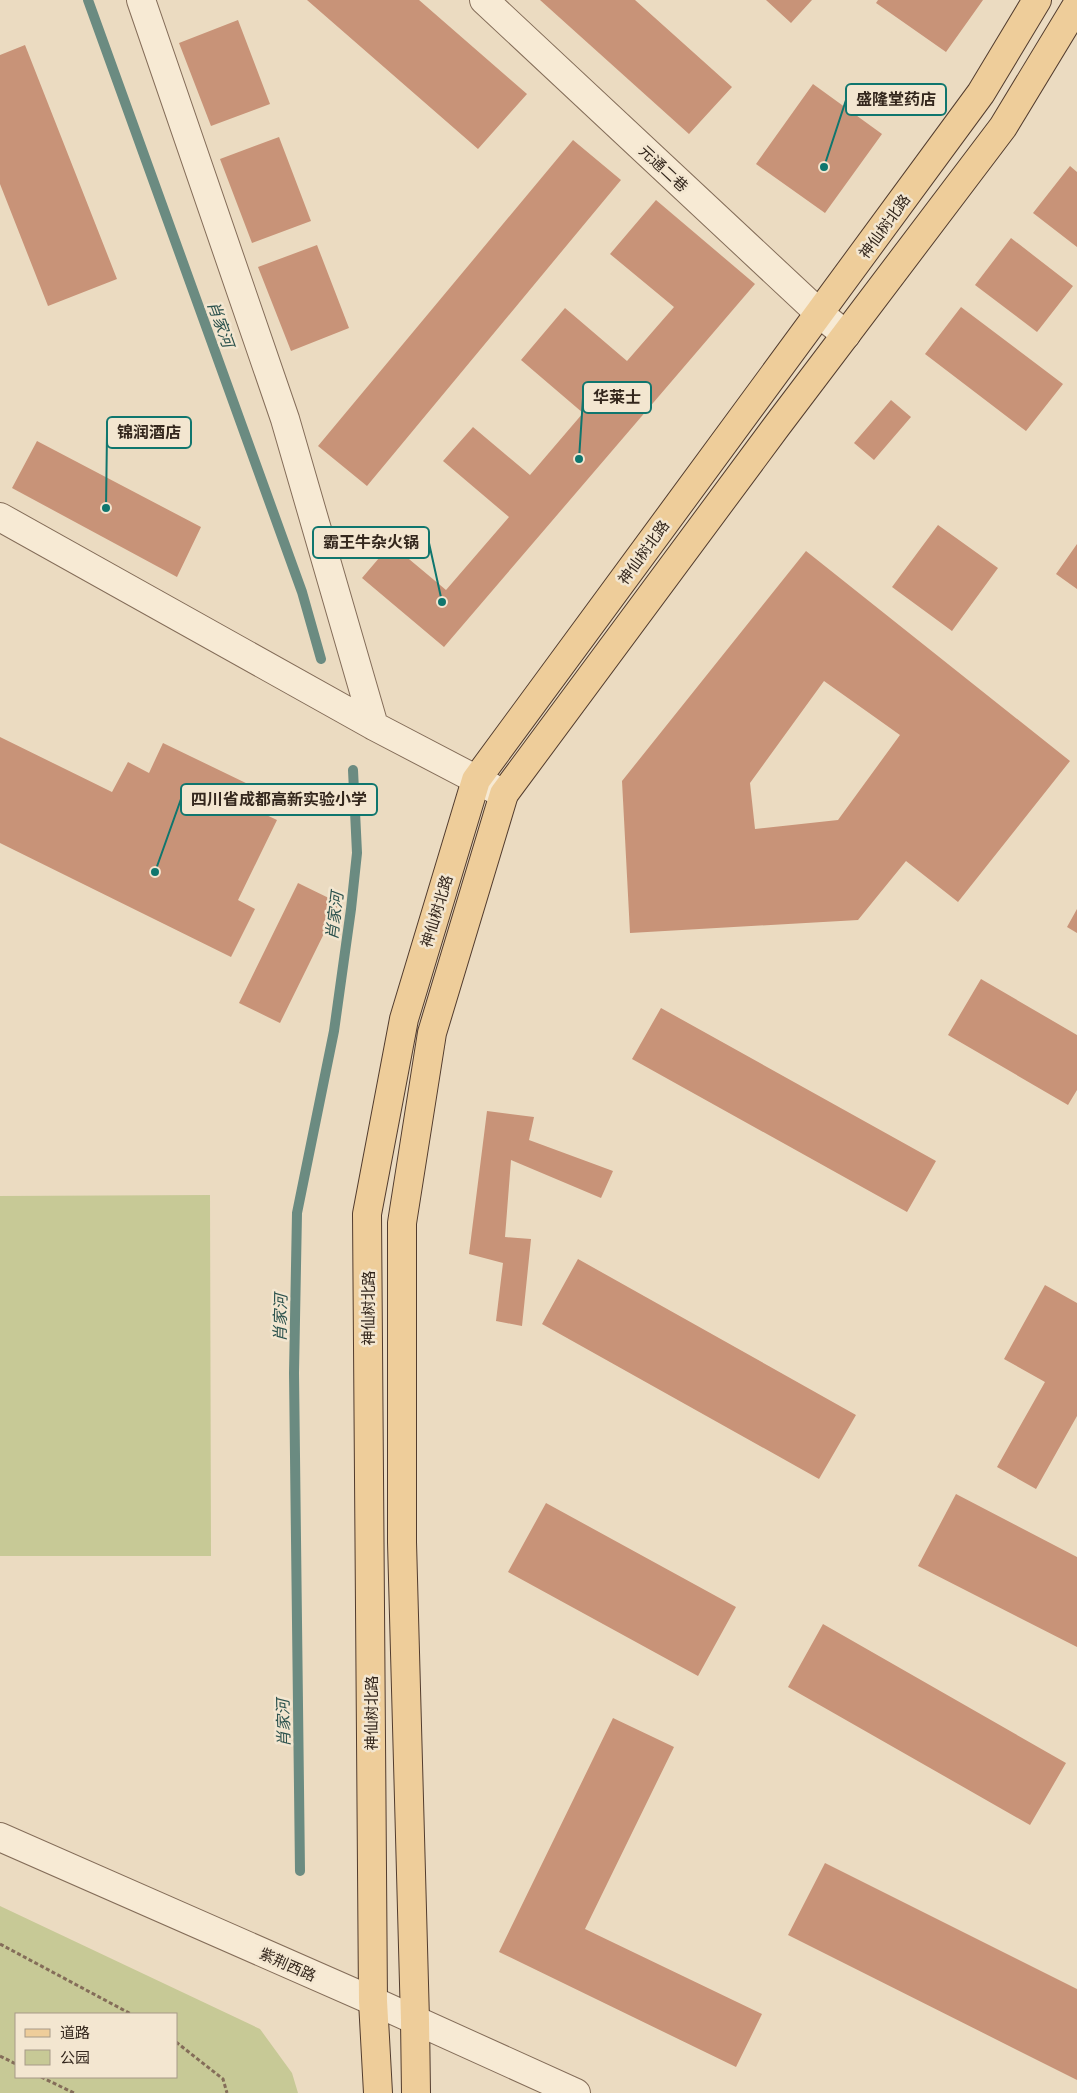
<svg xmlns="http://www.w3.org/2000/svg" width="1077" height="2093" font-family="'PT Serif','Noto Sans SC',serif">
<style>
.green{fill:#c7c996;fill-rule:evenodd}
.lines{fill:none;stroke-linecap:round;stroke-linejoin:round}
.stream{stroke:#6b8b81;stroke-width:10}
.building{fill:#c89378;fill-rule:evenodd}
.minor-casing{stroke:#846d59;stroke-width:30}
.major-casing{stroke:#523c2e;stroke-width:30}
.path{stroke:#846d59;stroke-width:3;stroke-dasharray:4 2.5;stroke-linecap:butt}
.minor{stroke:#f7ead4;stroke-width:28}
.major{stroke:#eecd9a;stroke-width:28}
.labels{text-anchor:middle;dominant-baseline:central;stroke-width:5;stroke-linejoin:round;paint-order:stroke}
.street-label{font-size:15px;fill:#34271d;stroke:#f3e6d0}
.water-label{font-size:16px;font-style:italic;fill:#2d534e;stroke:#f3e6d0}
.leader{fill:none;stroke:#0f766e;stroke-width:2}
.callout-dot{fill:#0f766e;stroke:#f3e6d0;stroke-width:2}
.callout{fill:#f3e6d0;stroke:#0f766e;stroke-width:2}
.callout-label{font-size:16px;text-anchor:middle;font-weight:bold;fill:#34271d}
</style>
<rect width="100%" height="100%" fill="#ebdbc1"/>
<path class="green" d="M210,1195L211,1556H0V1196Z
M0,1906L260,2029L292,2073L298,2093H0ZM176,2014V2077H16V2014Z"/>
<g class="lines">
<path class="stream" d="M88,0L302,592L321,659
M300,1871L294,1373L297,1213L334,1031L351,909L357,853L353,770"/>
</g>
<path class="building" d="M307,0H419L527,94L478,149Z
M540,0H635L732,87L689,134Z
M766,0H812L791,23Z
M878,0H983L946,52L876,3Z
M238,20L270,104L211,126L179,43Z
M25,45L117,279L48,306L0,184V55Z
M813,84L882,134L825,213L756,164Z
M279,137L311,221L252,243L220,159Z
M573,140L621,180L367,486L318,446Z
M1070,166L1077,172V247L1033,213Z
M656,200L755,284L444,647L362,578L391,544L446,590L509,517L443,461L473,427L530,475L583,413L521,360L565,308L627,361L674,307L610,254Z
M1011,238L1073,286L1037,332L975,285Z
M317,245L349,328L291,351L258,267Z
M961,307L1063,384L1026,431L925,354Z
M891,400L911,417L874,460L854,443Z
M37,441L201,527L177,577L12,488Z
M938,525L998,568L952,631L892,587Z
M1077,544V589L1056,574Z
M806,551L1070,761L958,902L906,861L858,920L630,933L622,781ZM824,681L900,735L838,820L755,829L750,783Z
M0,737L112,792L128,762L149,773L163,743L250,785L241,803L277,820L238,900L255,909L231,957L0,843Z
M298,883L339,903L280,1023L239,1003Z
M1077,909V933L1067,927Z
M981,979L1077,1035V1090L1068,1105L948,1035Z
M661,1008L936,1161L907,1212L632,1059Z
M487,1111L534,1117L529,1140L613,1171L601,1198L511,1160L505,1237L531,1239L522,1326L496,1321L503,1263L469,1254Z
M578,1259L856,1415L819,1479L542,1324Z
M1045,1285L1077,1303V1416L1036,1489L997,1467L1045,1382L1004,1359Z
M956,1494L1077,1557V1647L918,1566Z
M546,1503L736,1607L698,1676L508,1572Z
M823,1624L1066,1763L1030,1825L788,1687Z
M613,1718L674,1747L585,1929L762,2014L736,2067L499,1952Z
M825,1863L1077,1989V2080L788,1935Z"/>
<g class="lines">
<defs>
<path id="minor" d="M141,0L285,419L374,726
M484,0L819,313L846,335
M0,517L374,726L504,794
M0,1837L373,2001L576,2093"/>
<path id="major" d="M378,2093L373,2001L367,1214L404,1019L476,780L981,93L1037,0
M416,2093L415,2020L402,1542V1223L432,1033L504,794L776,427L1003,127L1077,5"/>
</defs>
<use href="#minor" class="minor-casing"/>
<use href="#major" class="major-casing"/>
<path class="path" d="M0,1944L131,2014
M176,2042L223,2079L227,2093
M0,2056L16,2064
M41,2077L74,2093"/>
<use href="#minor" class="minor"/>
<use href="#major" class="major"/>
</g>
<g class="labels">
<g class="street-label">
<text transform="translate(664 168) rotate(43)">元通二巷</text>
<text transform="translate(884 226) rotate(-54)">神仙树北路</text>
<text transform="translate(643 552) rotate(-54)">神仙树北路</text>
<text transform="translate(436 911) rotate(-73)">神仙树北路</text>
<text transform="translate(368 1308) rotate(-90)">神仙树北路</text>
<text transform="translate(371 1713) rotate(-90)">神仙树北路</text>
<text transform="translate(288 1964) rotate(24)">紫荆西路</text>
</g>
<g class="water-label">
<text transform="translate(221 324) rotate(70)">肖家河</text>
<text transform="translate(334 916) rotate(-83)">肖家河</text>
<text transform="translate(280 1318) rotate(-89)">肖家河</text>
<text transform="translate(283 1723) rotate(-91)">肖家河</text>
</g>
</g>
<path class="leader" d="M824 167L846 100M579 459L583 398M106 508L107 433M442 602L429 543M155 872L181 799"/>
<g class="callout-dot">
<circle cx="824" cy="167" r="5"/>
<circle cx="579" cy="459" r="5"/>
<circle cx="106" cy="508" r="5"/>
<circle cx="442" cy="602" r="5"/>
<circle cx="155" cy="872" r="5"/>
</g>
<g class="callout">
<rect x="846" y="84" width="100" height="31" rx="5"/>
<rect x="583" y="382" width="68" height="31" rx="5"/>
<rect x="107" y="417" width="84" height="31" rx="5"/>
<rect x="313" y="527" width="116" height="31" rx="5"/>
<rect x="181" y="784" width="196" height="31" rx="5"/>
</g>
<g class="callout-label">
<text x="896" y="105">盛隆堂药店</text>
<text x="617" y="403">华莱士</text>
<text x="149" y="438">锦润酒店</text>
<text x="371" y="548">霸王牛杂火锅</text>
<text x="279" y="805">四川省成都高新实验小学</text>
</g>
<rect x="15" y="2013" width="162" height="65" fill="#f3e6d0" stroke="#a79a88"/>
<rect x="25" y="2029" width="25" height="8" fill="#eecd9a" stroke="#a79a88"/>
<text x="60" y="2038" font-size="15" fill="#34271d">道路</text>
<rect x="25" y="2050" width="25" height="15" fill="#c7c996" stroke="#a79a88"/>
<text x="60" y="2063" font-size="15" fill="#34271d">公园</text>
</svg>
